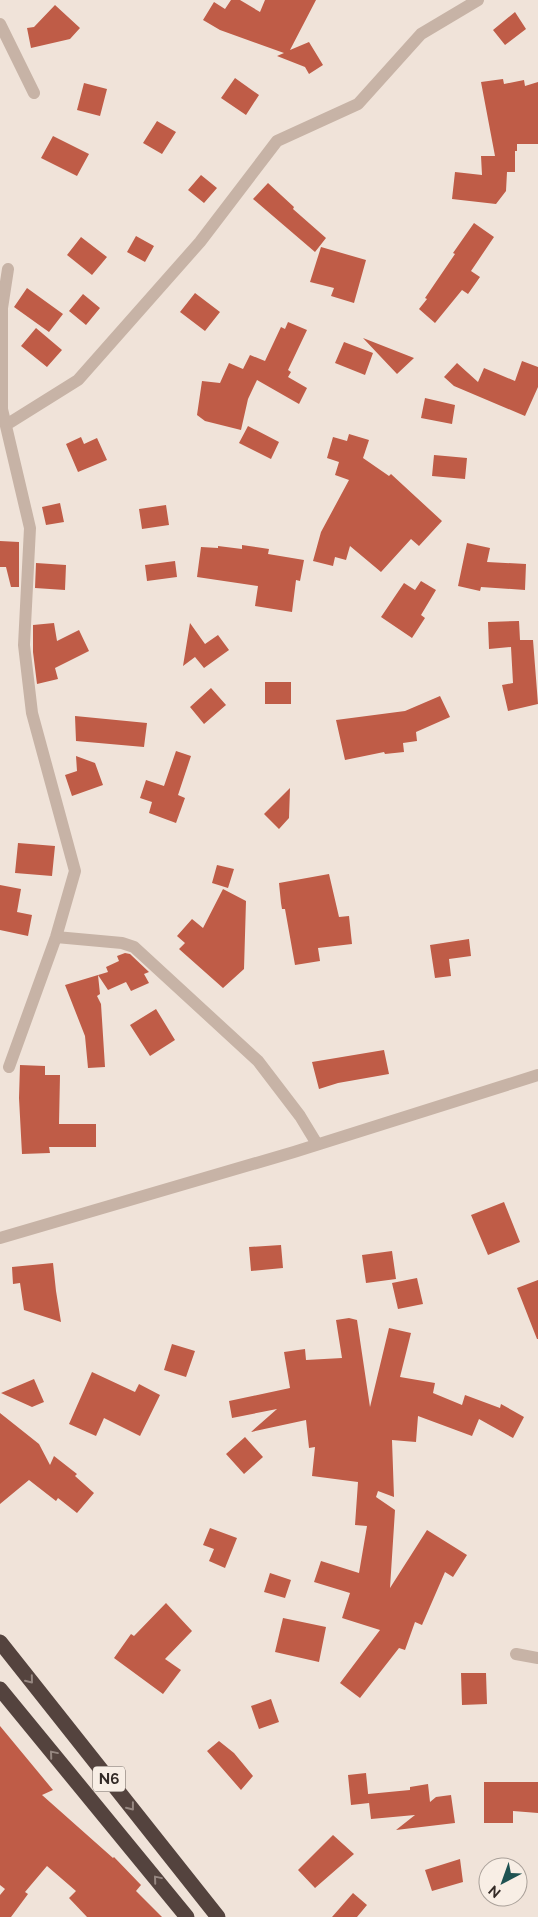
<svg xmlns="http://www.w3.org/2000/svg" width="538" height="1917" font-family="Raleway,sans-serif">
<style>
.building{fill:#bf5c47}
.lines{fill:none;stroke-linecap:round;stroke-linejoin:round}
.minor{stroke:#c7b3a6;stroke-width:12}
.highway{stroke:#54433e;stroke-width:15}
.oneway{stroke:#968781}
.labels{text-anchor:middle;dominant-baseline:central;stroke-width:4;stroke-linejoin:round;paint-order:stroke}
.shield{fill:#f8eee5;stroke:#6e655f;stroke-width:1}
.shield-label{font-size:15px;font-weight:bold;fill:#332a26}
</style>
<rect width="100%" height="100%" fill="#f0e3d9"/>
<path class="building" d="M231,0H240L260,12L265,0H316L290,50L309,42L323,65L309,74L305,67L277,56L284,53L220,30L203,20L214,2L225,9Z
M55,5L80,28L70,39L31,48L27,28L34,27Z
M515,12L526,29L505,45L493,30Z
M235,78L259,95L246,115L221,98Z
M503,79L504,84L524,80L525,86L538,82V144H517V151H515V172H507L506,191L496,204L452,199L455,172L482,175L481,156H495L481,82Z
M84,83L107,89L100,116L77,110Z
M157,121L176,132L162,154L143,143Z
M53,136L89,154L77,176L41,158Z
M201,175L217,188L204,203L188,190Z
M268,183L294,207L293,209L326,238L315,252L253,199Z
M474,223L494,237L471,271L480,277L468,294L462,290L435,323L419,309L427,299L425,298L455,254L453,253Z
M136,236L154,246L145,262L127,252Z
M81,237L107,257L92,275L67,255Z
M321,247L366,260L354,303L331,296L334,288L310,282Z
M27,288L63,314L49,332L14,307Z
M195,293L220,312L205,331L180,312Z
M83,294L100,308L86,325L69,311Z
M288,322L307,330L288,370L291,372L288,377L307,388L299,404L257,380L248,399L241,430L205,421L197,415L202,381L220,383L229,363L243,369L250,355L265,361L281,327L285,329Z
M36,328L62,350L47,367L21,346Z
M363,338L414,358L397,374Z
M344,342L373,353L365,375L335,363Z
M522,361L538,367V387L525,416L454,386L444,377L457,363L478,382L484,368L515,381Z
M425,398L455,405L452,424L421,418Z
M248,426L279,442L271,459L239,443Z
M349,434L369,440L363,458L389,476L391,474L442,521L419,546L411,539L381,572L350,546L346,560L335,557L333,566L313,561L321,532L349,480L335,475L339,462L327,458L333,437L347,441Z
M81,437L84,444L97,438L107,460L78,472L66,444Z
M434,455L467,458L465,479L432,476Z
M60,503L64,522L46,525L42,507Z
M166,505L169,525L142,529L139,509Z
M0,541L19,542V587H11L6,567H0Z
M467,543L490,548L487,562L526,564L525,590L481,587L480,591L458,586Z
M242,545L269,549L268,554L304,560L300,581L296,580L292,612L255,606L258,586L197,577L201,547L218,548V546L242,549Z
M175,561L177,577L147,581L145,565Z
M36,563L66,565L65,590L35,588Z
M421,581L436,590L421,615L425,618L412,638L381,617L404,583L415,590Z
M519,621L520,640H533L538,704L508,711L502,685L513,683L511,647L489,649L488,622Z
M54,623L57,641L79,630L89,651L55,668L58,679L37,684L33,652V625Z
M190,623L205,644L218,635L229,650L204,668L195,657L183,666Z
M265,682H291V704H265Z
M211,688L226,705L204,724L190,707Z
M440,696L450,717L416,732L417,741L403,743L404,752L385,754L384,752L345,760L336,720L405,711Z
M75,716L147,723L144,747L76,741Z
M176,751L191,756L178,795L185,798L176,823L149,813L152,802L140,798L146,780L164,786Z
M76,756L95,763L103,785L72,796L65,775L77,771Z
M290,788L289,818L279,829L264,814Z
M18,843L55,846L52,876L15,873Z
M217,865L234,869L228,888L212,883Z
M329,874L339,917L349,916L352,944L318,948L320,961L295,965L285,909H282L281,903L279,883Z
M0,885L21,889L17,912L32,915L28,936L0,930Z
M223,889L246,901L244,969L223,988L179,949L185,943L177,936L192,919L203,928Z
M469,939L471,956L449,959L451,976L435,978L430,945Z
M125,953L130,954L149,972L144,974L149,983L131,991L126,982L108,990L98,975L100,994L97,996L101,1004L105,1067L88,1068L85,1036L65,985L108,972L106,967L119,961L117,956Z
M156,1009L175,1040L150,1056L130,1025Z
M384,1050L389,1074L338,1083L319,1089L312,1062Z
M20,1065L45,1066V1075H60L59,1124H96V1147H49L50,1153L22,1154L19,1098Z
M504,1202L520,1242L488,1255L471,1215Z
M281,1245L283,1268L251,1271L249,1247Z
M392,1251L396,1279L366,1283L362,1255Z
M53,1263L56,1291L61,1322L24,1310L20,1283L13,1284L12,1267Z
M417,1278L423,1304L398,1309L392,1283Z
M538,1280V1339H537L517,1288Z
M349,1318L357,1320L370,1407L389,1328L411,1333L400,1377L435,1383L433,1393L462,1405L465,1395L500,1408L501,1404L524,1417L513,1438L479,1419L472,1436L418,1416L416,1442L392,1440L394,1497L378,1491L376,1497L395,1510L390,1588L427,1530L467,1555L453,1577L445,1572L422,1625L415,1622L405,1650L399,1648L360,1698L340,1683L380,1630L342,1618L350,1593L314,1582L321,1561L359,1573L367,1526L355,1525L358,1482L312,1476L315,1447L309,1448L306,1420L251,1432L277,1409L232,1418L229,1401L290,1388L284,1352L305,1349L306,1360L342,1358L336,1320Z
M172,1344L195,1351L186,1377L164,1370Z
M92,1372L135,1392L139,1384L160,1395L140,1436L104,1418L96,1436L69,1424Z
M34,1379L44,1402L32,1407L1,1393Z
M0,1413L39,1444L50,1465L54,1456L77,1474L75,1476L94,1493L77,1513L58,1498L56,1501L29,1480L0,1504Z
M245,1437L263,1457L244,1474L226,1454Z
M210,1528L237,1538L225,1568L209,1561L214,1549L203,1545Z
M270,1573L291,1580L285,1598L264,1592Z
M166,1603L192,1631L165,1659L181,1670L163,1694L114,1658L131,1634L134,1636Z
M283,1618L326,1627L319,1662L275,1652Z
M461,1673H486L487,1704L462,1705Z
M271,1699L279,1722L259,1729L251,1706Z
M0,1726L53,1790L42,1795L113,1858L114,1857L141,1885L136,1891L162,1917H87L69,1898L76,1891L47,1866L25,1892L28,1894L11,1917H0V1895L5,1889L0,1885Z
M219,1741L234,1753L253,1776L241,1790L207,1751Z
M366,1773L369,1803L351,1805L348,1775Z
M484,1782H538V1813L513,1811V1823H484Z
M428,1784L430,1802L436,1797L451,1795L455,1823L396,1830L415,1815L371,1819L368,1794L410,1790V1787Z
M333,1835L354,1854L315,1888L298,1870Z
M460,1859L463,1882L432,1891L425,1870Z
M353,1893L367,1905L357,1917H332Z"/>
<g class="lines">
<path class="minor" d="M0,24L34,93
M8,269L2,308V409L30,528L24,645L32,713L75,871L56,937L9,1067
M6,425L78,380L200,242L277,141L358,104L421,34L478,0
M56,937L122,943L134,947L258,1061L300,1116L317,1144
M0,1238L294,1152L538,1075
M516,1654L538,1658"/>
<path class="highway" d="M0,1642L218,1917
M0,1689L187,1917"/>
</g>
<defs><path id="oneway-chevron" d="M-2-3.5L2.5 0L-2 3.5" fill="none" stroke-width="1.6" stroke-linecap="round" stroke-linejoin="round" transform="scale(1.25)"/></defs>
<g class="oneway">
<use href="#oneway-chevron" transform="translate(30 1680) rotate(51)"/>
<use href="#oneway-chevron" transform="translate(53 1754) rotate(-130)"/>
<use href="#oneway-chevron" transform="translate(131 1807) rotate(52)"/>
<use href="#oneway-chevron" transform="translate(157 1879) rotate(-130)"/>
</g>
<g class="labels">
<rect class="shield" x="93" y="1766.5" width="32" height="25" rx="4"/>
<g class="shield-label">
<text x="109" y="1779">N6</text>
</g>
</g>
<g transform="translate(503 1882) rotate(221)"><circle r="24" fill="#f8eee5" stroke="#a9a099"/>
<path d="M0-4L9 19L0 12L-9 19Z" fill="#1e5252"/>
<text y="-8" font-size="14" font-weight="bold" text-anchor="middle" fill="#332a26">N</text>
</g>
</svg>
